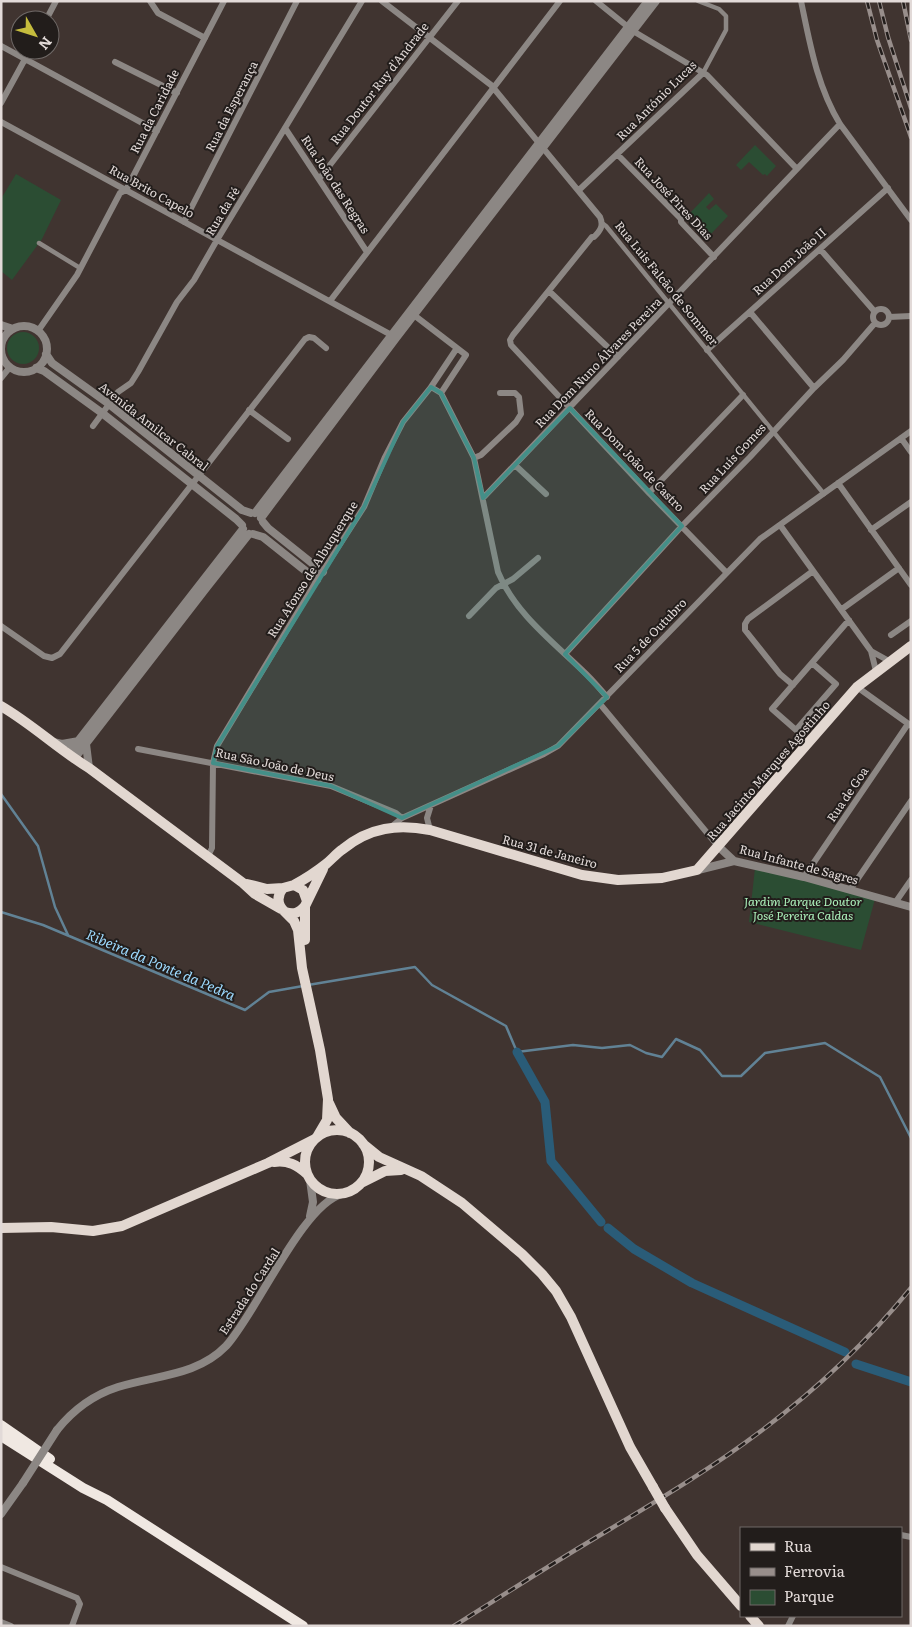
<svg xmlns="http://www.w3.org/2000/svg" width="912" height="1627" font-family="Literata,serif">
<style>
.green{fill:#2b4d33}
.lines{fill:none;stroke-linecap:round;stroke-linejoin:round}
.stream{stroke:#618295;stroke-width:2.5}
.canal{stroke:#2a5c78;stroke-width:9}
.pedestrian{stroke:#8c8784;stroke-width:4.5}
.minor{stroke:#8c8784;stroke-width:6}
.tertiary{stroke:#8c8784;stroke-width:8}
.primary{stroke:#e2d7d0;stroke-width:10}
.trunk{stroke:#f0e8e2;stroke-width:10}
.rail-casing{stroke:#988e8b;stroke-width:4.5}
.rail{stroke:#221d1b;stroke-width:2.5;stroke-dasharray:8;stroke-linecap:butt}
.tertiary-bridge{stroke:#8c8784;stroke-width:8}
.primary-bridge{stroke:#e2d7d0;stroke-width:10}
.marked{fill:#448f88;fill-opacity:0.2;stroke:#448f88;stroke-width:4;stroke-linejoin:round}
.labels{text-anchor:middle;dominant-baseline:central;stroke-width:4;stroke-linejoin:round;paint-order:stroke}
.street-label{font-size:12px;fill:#e2dad8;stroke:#221d1b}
.park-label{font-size:12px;font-style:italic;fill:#abf0ba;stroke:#221d1b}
.water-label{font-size:14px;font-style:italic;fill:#9ddaff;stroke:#221d1b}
</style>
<rect width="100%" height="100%" fill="#403430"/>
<path class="green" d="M755,145L776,166L767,176L765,174L763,175L749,162L741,170L736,165Z
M16,174L61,200L42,239L12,280L1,271V199Z
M709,193L714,199L706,207L709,210L716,204L728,216L711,234L690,213Z
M7 348a16 16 0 1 1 32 0a16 16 0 1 1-32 0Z
M755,868L875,899L861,950L749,922Z"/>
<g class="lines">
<path class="stream" d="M1,794L38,846L55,907L68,935
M1,912L43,925L245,1010L269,992L303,986
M308,985L415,967L432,985L506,1026L517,1052L573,1045L602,1048L630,1045L646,1053L662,1057L676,1039L700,1050L722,1076H741L765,1053L825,1043L880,1077L911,1138"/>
<path class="canal" d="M517,1052L545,1102L551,1161L601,1222
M608,1228L634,1249L692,1283L845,1352
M856,1364L911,1382"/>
<path class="pedestrian" d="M698,1L719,9L726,16V30L703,73
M602,223L606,226L824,494
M39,243L80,268"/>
<path class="minor" d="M150,1L158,13L205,38
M382,1L491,85L600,217C604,226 600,231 594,237H592L513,335L510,340L511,345L649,493L726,572
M596,1L633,31L707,75L797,169
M801,1C810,44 817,86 840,124L911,220
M46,20L56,1
M1,46L157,131
M115,62L177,93
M1,103L30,50
M1,122L395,337
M285,128L367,252
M617,154L681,219V222L714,257
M319,179L458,1
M579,190L703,73
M184,222L297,1
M820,249L875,312
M549,291L618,357
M330,301L560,1
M873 317a8 8 0 1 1 16 0a8 8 0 1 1-16 0Z
M410,312L466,355L441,393
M750,312L814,388
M889,317L911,316
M38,331L77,275L120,193L126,190L224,1
M457,348L431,387L441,393L474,458L498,572C515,613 552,641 583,671C592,679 599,688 607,697
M707,350L888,188
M1,378L10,367
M249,410L288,439
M93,426L118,392L131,383L138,372L177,302L194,280L217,240L362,1
M901,438L911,452
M474,458L481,455L516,422L521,414L519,397L515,393H500
M515,465L546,494
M838,483L911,585
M649,493L743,395
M483,498L840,124
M780,525L871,651L876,671
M871,530L911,502
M842,609L899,568
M469,616L496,588L513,579L538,558
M1,626L44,656L52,658L60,654L305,339L309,337L314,338L326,348
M891,635L911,621
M871,651L889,661
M565,654L682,526L750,457L814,388L843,360L875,323
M812,663L836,684L796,730L772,709L849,620
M793,685L780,674L745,630V624L748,619L813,571
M857,687L910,725
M600,704L718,846
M138,749L331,786L396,813L402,818
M391,827L402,818L544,754L558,746L760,539L911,431
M430,830L427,818L431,805
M208,856L212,848L213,763L217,746L317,580L364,507L385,457L403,422L431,387
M804,877L908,724
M850,890L911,801
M895,903L911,880
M901,1535L911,1537
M1,1567L77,1598L80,1604L72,1626
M1,1622L11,1626
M788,1626L793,1616"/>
<path class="tertiary" d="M1,325L13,329
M1 349a23 23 0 1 1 46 0a23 23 0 1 1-46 0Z
M46,354L52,363L109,404L242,510L251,513
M36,368L44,371L102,413L236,519L242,525
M255,513L648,1
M261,518L396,338L656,1
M263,522L268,528L323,572
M253,534L263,537L317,580
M53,742L62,744L79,741
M86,744L89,768
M68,754L243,529
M74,759L207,587L249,534
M718,846L734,861L804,877L911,907
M698,870L734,861
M310,1216L313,1202L310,1180
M57,1430C73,1410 93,1395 118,1387C156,1375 197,1376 226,1346C257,1312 302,1205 342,1194
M1,1514L23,1483"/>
<path class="primary" d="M1,706C32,724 58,749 89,768L243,883L255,894L281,909
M247,884L267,889L283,888
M294,885C305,879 316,872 326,864C332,859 337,853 343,849C370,827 398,824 430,830L582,875L618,880L662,878L697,870L857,687L911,646
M307,901L303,890L294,885L283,888C276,897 277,905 285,912C294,915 299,913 305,906L323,869
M285,912L294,921L298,930L302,968L320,1050L328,1099L327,1120L317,1137
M305,940V906
M329,1103L336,1118L350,1133
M305 1162a32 32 0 1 1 64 0a32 32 0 1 1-64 0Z
M363,1144L379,1157L421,1176L462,1203L522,1254L542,1274L556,1291L571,1317L630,1447L653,1487
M274,1162C288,1160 297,1165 307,1174
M361,1183L385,1171L401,1170
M1,1228L51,1227L93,1231L122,1226L268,1163L315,1139
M665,1508L697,1555L741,1606
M750,1616L759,1626"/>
<path class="trunk" d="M1,1425L50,1459
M1,1436L83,1488L107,1500L303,1626"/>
<defs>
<path id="rail" d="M867,1L877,40L911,137
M879,1L888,37L911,108
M903,1L911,40
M454,1626C497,1599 539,1572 582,1546C643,1509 704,1474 761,1431C816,1390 867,1342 911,1288"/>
</defs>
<use href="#rail" class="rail-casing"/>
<use href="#rail" class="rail"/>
<path class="tertiary-bridge" d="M23,1483L57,1430"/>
<path class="primary-bridge" d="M653,1487L665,1508"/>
</g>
<path class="marked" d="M431,387L441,393L474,458L483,498L570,408L682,526L565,654L607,697L558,746L402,818L331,786L213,763L217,746L364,507L403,422Z"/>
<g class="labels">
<g class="street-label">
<text transform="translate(379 83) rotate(-52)">Rua Doutor Ruy d'Andrade</text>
<text transform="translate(656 100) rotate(-45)">Rua António Lucas</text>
<text transform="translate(231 106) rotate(-63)">Rua da Esperança</text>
<text transform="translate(154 111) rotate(-63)">Rua da Caridade</text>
<text transform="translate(336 184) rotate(57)">Rua João das Regras</text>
<text transform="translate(152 191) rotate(29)">Rua Brito Capelo</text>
<text transform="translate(674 198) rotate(47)">Rua José Pires Dias</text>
<text transform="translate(222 211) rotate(-59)">Rua da Fé</text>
<text transform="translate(789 261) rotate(-42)">Rua Dom João II</text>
<text transform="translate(667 283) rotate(51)">Rua Luis Falcão de Sommer</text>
<text transform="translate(598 362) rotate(-46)">Rua Dom Nuno Álvares Pereira</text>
<text transform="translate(154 426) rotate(38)">Avenida Amilcar Cabral</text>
<text transform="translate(732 458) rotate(-47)">Rua Luís Gomes</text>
<text transform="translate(635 460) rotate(46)">Rua Dom João de Castro</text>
<text transform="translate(312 569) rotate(-58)">Rua Afonso de Albuquerque</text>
<text transform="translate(650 635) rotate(-46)">Rua 5 de Outubro</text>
<text transform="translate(275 764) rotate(12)">Rua São João de Deus</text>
<text transform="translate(768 770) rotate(-49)">Rua Jacinto Marques Agostinho</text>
<text transform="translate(847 794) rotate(-56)">Rua de Goa</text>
<text transform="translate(550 851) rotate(15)">Rua 31 de Janeiro</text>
<text transform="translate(799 864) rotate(15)">Rua Infante de Sagres</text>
<text transform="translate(249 1291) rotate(-57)">Estrada do Cardal</text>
</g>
<g class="park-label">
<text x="803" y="901">Jardim Parque Doutor<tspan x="803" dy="14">José Pereira Caldas</tspan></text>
</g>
<g class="water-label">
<text transform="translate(161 964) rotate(23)">Ribeira da Ponte da Pedra</text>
</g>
</g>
<rect width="912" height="1627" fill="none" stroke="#e2dad8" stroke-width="5"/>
<rect x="740" y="1527" width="162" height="90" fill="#221d1b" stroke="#6f6967"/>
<rect x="750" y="1543" width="25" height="8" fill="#e2d7d0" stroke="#6f6967"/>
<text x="784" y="1552" font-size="15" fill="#e2dad8">Rua</text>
<rect x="750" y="1568" width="25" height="8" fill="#988e8b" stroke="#6f6967"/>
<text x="784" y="1577" font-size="15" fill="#e2dad8">Ferrovia</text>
<rect x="750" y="1590" width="25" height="15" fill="#2b4d33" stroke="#6f6967"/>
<text x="784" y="1602" font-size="15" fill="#e2dad8">Parque</text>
<g transform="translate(35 35) rotate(129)"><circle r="24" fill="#221d1b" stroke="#6f6967"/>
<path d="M0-4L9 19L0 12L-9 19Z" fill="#c5bc3d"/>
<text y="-8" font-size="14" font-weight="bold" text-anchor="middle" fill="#e2dad8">N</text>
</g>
</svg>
